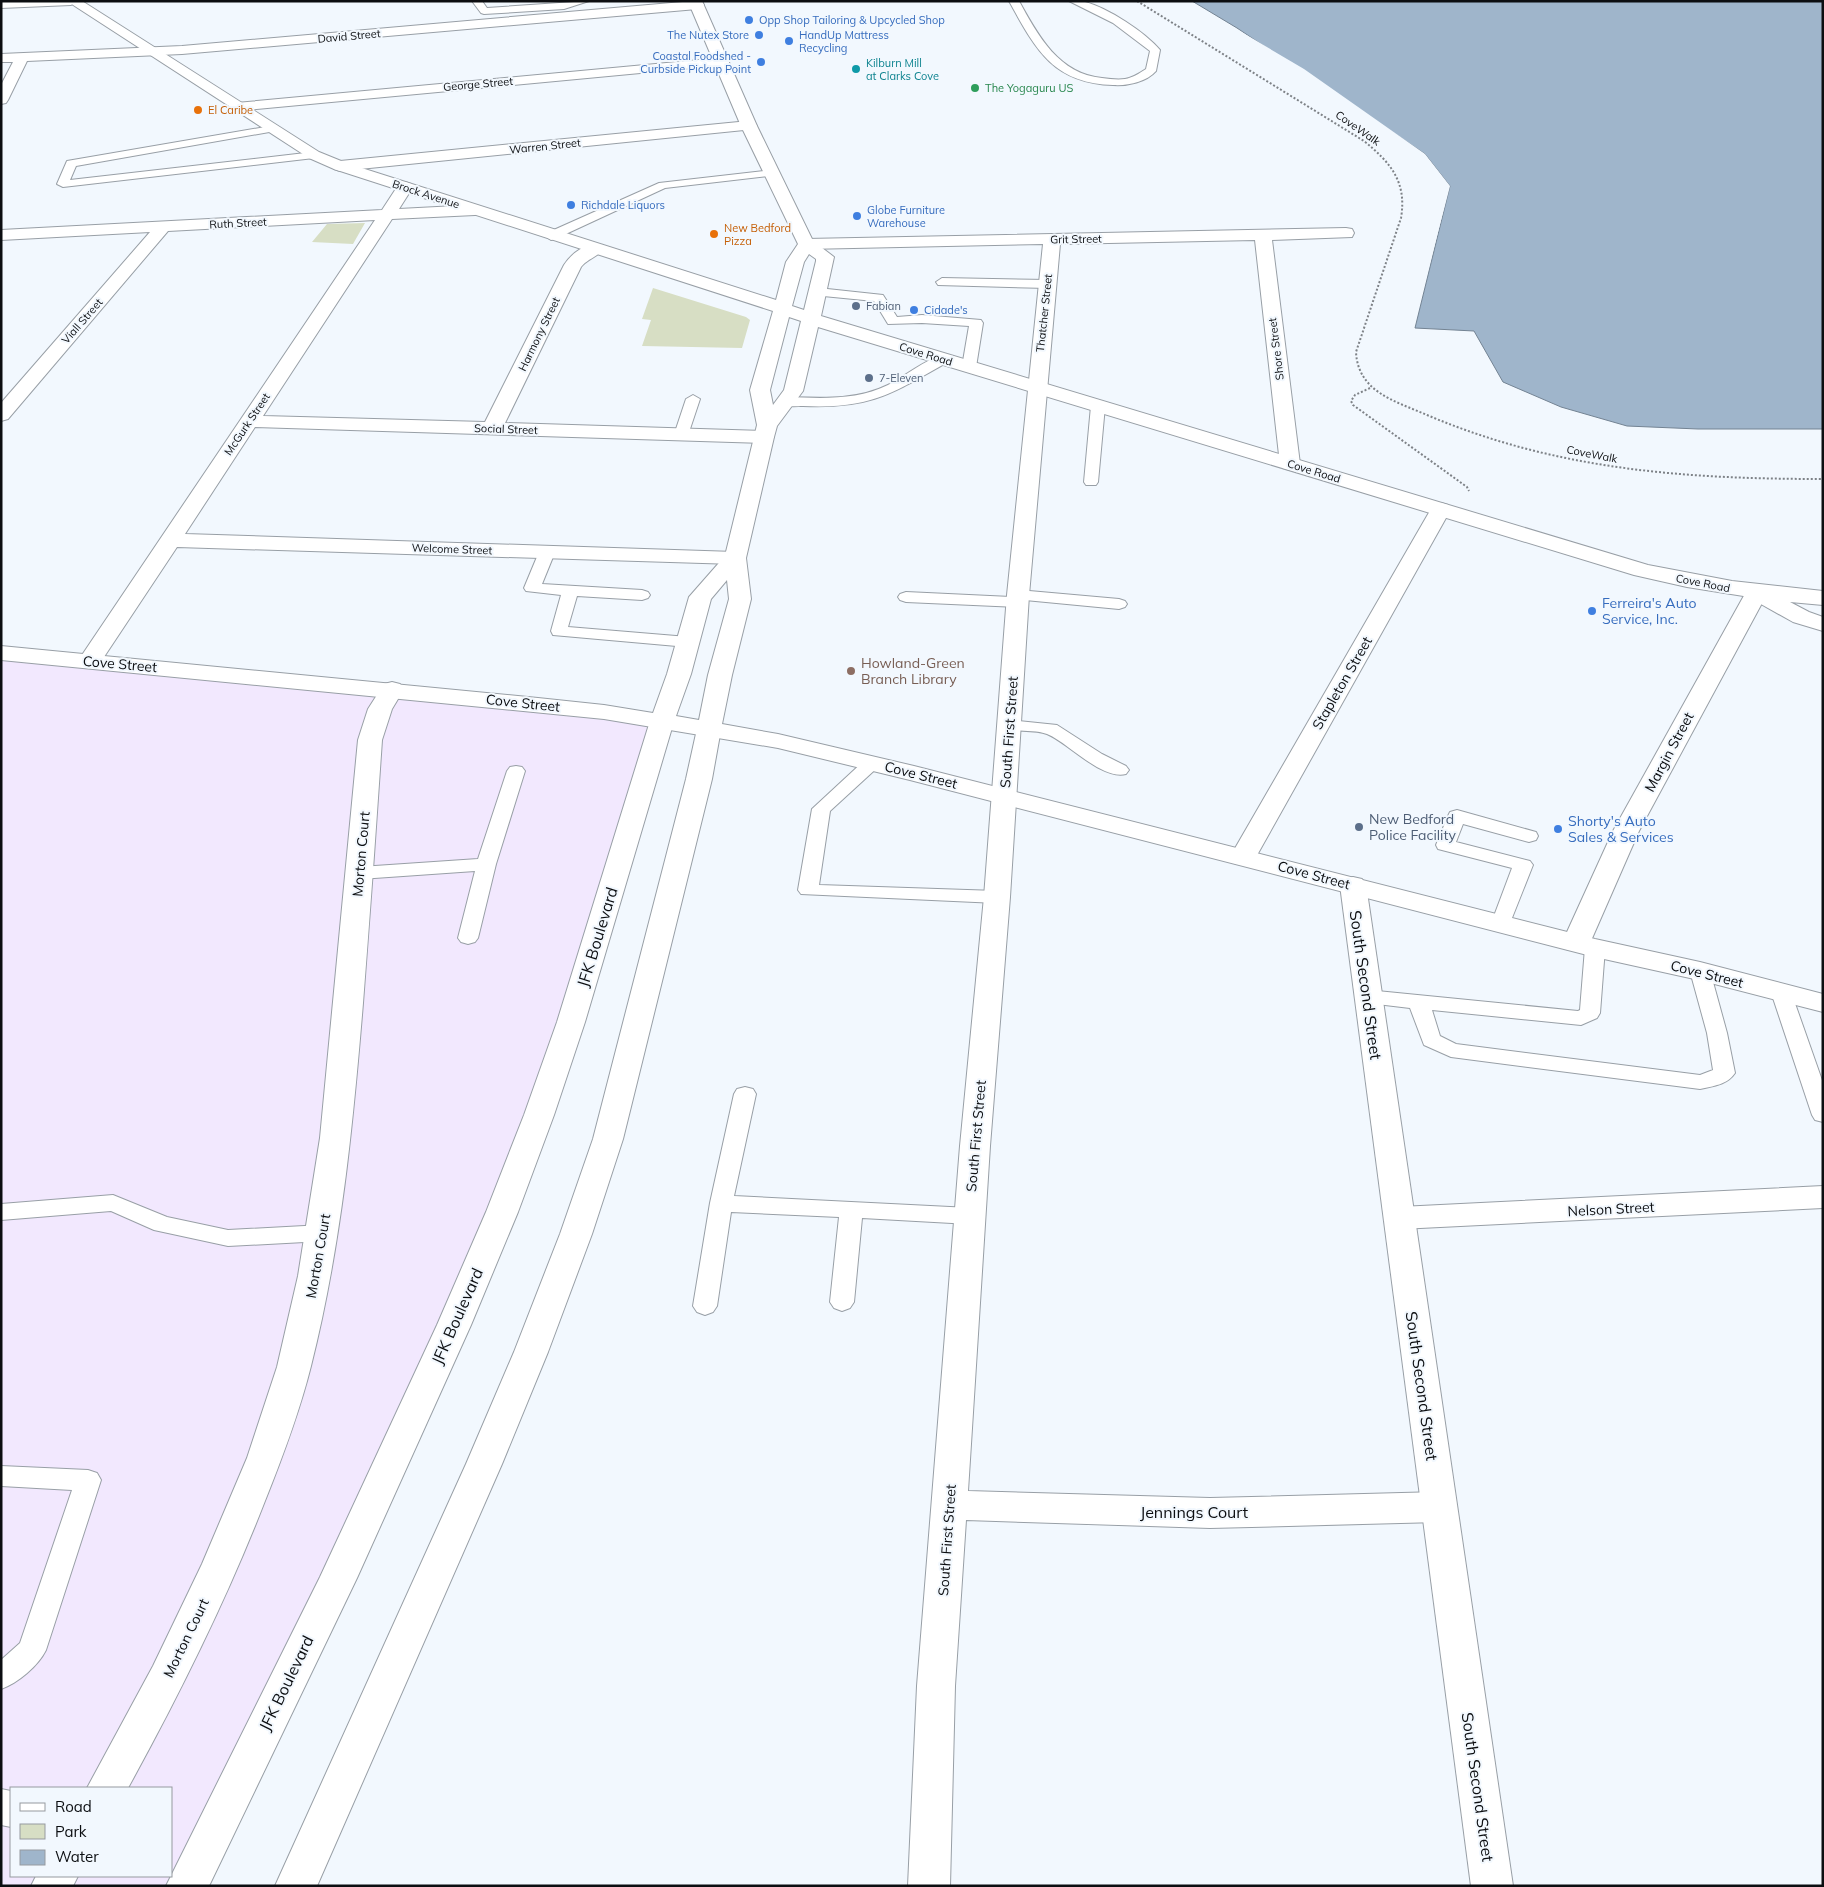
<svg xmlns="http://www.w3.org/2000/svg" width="1824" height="1887" font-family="Mulish,sans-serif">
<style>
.industrial{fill:#f2e8fe;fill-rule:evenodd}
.green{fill:#d7dec4}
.water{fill:#9fb5cb;stroke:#738393}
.pier{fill:#f2f8fe}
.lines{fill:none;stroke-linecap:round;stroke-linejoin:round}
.service-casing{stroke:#989fa6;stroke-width:2}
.minor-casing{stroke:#989fa6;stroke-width:2}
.tertiary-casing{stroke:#989fa6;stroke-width:2}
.secondary-casing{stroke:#989fa6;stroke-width:2}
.primary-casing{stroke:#989fa6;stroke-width:2}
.path{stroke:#7e8287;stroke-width:2;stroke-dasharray:2 2;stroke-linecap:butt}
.service{fill:#fff;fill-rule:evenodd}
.minor{fill:#fff;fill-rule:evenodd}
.tertiary{fill:#fff;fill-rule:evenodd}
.secondary{fill:#fff;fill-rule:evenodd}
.primary{fill:#fff;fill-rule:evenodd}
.shop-dot{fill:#3f7fe0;stroke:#f2f8fe;stroke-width:2}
.culture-dot{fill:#0f9aa8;stroke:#f2f8fe;stroke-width:2}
.leisure-dot{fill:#2e9e5b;stroke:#f2f8fe;stroke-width:2}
.food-dot{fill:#e8710a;stroke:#f2f8fe;stroke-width:2}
.service-dot{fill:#5c6f8a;stroke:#f2f8fe;stroke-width:2}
.education-dot{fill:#8d6e63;stroke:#f2f8fe;stroke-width:2}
.labels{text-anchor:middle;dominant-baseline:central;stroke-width:4;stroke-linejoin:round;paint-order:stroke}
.far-shop-label{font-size:11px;fill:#366cbe;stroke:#f2f8fe;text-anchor:start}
.far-street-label{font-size:11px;fill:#0c0e11;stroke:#f2f8fe}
.far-culture-label{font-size:11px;fill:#0d838f;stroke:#f2f8fe;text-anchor:start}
.far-leisure-label{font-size:11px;fill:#27864d;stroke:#f2f8fe;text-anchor:start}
.far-food-label{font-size:11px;fill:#c56008;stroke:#f2f8fe;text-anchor:start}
.far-service-label{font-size:11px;fill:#4e5e75;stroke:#f2f8fe;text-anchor:start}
.shop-label{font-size:14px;fill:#366cbe;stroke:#f2f8fe;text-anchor:start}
.education-label{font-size:14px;fill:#785e54;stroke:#f2f8fe;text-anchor:start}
.street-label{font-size:14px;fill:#0c0e11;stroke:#f2f8fe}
.service-label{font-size:14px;fill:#4e5e75;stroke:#f2f8fe;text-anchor:start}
.near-street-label{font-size:16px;fill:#0c0e11;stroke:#f2f8fe}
</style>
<rect width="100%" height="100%" fill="#f2f8fe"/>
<path class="industrial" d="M1,653L662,721L539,1115L187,1886H1ZM11,1788H171V1876H11Z"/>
<path class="green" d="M365,223L353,244L312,242L327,224Z
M653,288L746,317L750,320L742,348L642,346L651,320L642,319Z"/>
<path class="water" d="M1192,1H1823V429H1698L1627,426L1561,407L1503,382L1474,331L1415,328L1450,186L1425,154L1237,28Z"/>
<path class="pier" d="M1189,1L1304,69L1425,154L1450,186L1413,329L1447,187L1423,156L1236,30Z"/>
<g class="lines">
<defs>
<path id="service" d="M472,1H482L487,8L589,1L564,9L484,14L481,13Z
M1009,1H1019C1038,36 1059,74 1102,78C1109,79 1118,80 1125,79C1132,78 1140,73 1146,69L1150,51L1113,23L1069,1C1074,1 1080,1 1085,2C1108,8 1145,32 1160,50L1156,71C1146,82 1128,86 1113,85C1053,83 1036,50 1009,1Z
M271,126L275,127L277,129L275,131L76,166L70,180L314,152L320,155L314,158L63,187L57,184L67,161Z
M772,170L776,171L778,173L776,175L665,188L555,239L551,240L545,236L547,233L659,183Z
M942,278L1048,280L1054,284L1048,288L938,285L936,282Z
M818,288L883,295L897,317L922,315L981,320L983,323L976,367L969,371L962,367L969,326L922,323L888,324L874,301L813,295L812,292L813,289Z
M943,355L948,356L950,359L948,362C891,394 871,409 803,406C795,406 783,408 778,401L785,397C820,398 856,401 888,385C906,376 924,360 943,355Z
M693,395L700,399L688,435L686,438H676L674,435L686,399Z
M1098,402L1103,403L1105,406L1098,482L1096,485H1086L1084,482L1091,406L1093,403Z
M547,547L553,549L555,552L542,584L642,590L648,592L650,595L648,598L642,600L577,596L568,627L688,637L694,638L696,642L694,646L688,647L553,635L551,631L561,595L526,591L524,588L539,552L541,549Z
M1018,590L1119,599L1125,601L1127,604L1125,607L1119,609L1025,600L1024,605L1018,607L906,602L900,600L898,597L900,594L906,592L1011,597L1010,595L1012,592Z
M1010,720L1057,725L1102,754L1126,766L1129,770L1126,774C1101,780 1069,743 1047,734C1034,729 1017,732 1004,729L1001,725L1004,721Z
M872,758L878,759L881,763L878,767L830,811L819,885L997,891L1004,893L1007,897L1004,901L997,903L801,894L798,890L812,809L866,759Z
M516,766L522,767L525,771L496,864L478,938L475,942L468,944L461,942L458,938L475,871L360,879L353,877L350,873L353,869L360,867L478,859L507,771L510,767Z
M1457,810L1536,832L1538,836L1536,840L1529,842L1463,824L1456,842L1530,861L1533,865L1508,928L1501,930L1494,928L1491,924L1512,868L1438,849L1436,845L1448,816L1450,812Z
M1595,942L1602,944L1605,948L1600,1013L1597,1018L1581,1025L1432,1010L1440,1036L1456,1044L1700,1075L1713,1070L1707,1033L1690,971L1693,967L1700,965L1707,967L1710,971L1727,1033L1735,1073C1727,1085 1713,1086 1700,1089L1451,1057L1424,1045L1410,1008L1360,1002L1357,997L1360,992L1367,990L1578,1011L1580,1010L1585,948L1588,944Z
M1781,986L1788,987L1791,992L1823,1083V1122L1815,1120L1812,1115L1771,992L1774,987Z
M745,1087L753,1089L756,1094L734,1196L970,1208L978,1210L982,1216L978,1222L970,1224L862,1218L854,1302L850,1308L842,1311L834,1308L830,1302L839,1217L731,1212L717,1306L713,1312L705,1315L697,1312L693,1306L710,1203L734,1094L737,1089Z
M113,1195L167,1217L228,1230L323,1225L331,1227L335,1233L331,1239L323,1241L228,1246L154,1230L111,1211L1,1220V1204Z
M1,1466L88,1470L97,1473L101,1480L46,1650C38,1666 18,1683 1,1689V1660L20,1643L72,1490L1,1486Z"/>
<path id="minor" d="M1,1H77L71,5L1,8Z
M694,1L702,2L704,5L697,9L182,54L27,61L8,100L6,103L1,104V85L13,62H1V54L182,46Z
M720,58L725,59L727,62L725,65L236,111L231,110L229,107L231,104L236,103Z
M749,121L754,123L757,126L754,129L340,171L334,169L332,166L334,163L340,161Z
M405,182L411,184L413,187L399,209L475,205L481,207L483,210L481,213L475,215L392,219L263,416L485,422L564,265C572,253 586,242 601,245L603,249C598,257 587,259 581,267L505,423L764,431L771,433L774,437L771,441L764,443L255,427L185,534L735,552L743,553L746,558L743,563L735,564L177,547L98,666L90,668L82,666L78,661L375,220L168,231L8,419L1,421V403L150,232L1,240V230L382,210L399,184Z
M1346,228L1352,229L1354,233L1352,237L1272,240L1300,464L1297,468L1290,470L1283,468L1280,464L1255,240L1060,244L1029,595L1010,897L990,1146L968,1491L1210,1498L1439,1492L1452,1497L1457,1507L1452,1517L1439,1522L1210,1528L966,1520L955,1686L950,1886H908L917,1686L960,1146L984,897L1007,595L1043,244L806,249L800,248L798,244L800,240L806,239Z
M1441,503L1448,505L1451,509L1256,857L1252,863L1243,865L1234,863L1230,857L1431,509L1434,505Z
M1757,585L1765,587L1768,592L1639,831L1590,943L1586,949L1576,951L1566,949L1562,943L1613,831L1746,592L1749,587Z
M392,682L400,684L404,689L392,709L382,740C376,828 370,915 363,1003C353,1125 341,1247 311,1366C299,1414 281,1461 263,1506C225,1603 178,1697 128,1788H87L153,1666L202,1564L247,1458L277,1367L298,1276L320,1138L358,740L368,709L384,684Z
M1823,1186V1208L1400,1229L1389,1226L1384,1218L1389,1210L1400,1207Z
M1,1789L11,1791V1827L1,1825Z
M36,1876H78L73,1886H31Z"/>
<path id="tertiary" d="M1353,877L1362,879L1366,885L1513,1886H1471L1340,885L1344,879Z"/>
<path id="secondary" d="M67,1H82L319,152L346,163L776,300L786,262L798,244L741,126L688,1H702L757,126L813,241L834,257L821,316L1648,565L1732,581L1823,591V605L1790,602L1809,612L1823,617V631L1793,622L1759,603L1756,598L1687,587L1634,575L818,327L803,391L777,426L774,437L746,558L751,599L732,675L722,724L778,734L914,766L1595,939L1700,962L1823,994V1012L1699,980L1595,957L910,780L778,748L604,719L1,660V646L538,698L604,705L653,713L667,674L689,597L725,556L757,425L750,390L773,311L334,169L309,158ZM809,254L816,259V261L804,310L792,306L804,262ZM789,317L801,321L784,390L773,405L770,390ZM727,580L729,599L708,675L699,720L676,716L691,674L711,599Z"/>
<path id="primary" d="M662,714L671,716L674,721L585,1022L554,1115L518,1212L471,1325L357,1578L209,1886H166L320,1577L437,1325L486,1212L524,1115L557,1022L650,721L653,716Z
M709,722L718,724L721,729L712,779L623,1139L592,1234L548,1352L502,1464L317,1886H275L466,1464L514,1352L560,1234L593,1139L686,779L697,729L700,724Z"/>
</defs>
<use href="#service" class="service-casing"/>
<use href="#minor" class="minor-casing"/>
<use href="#tertiary" class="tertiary-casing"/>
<use href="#secondary" class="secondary-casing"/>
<use href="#primary" class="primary-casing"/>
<path class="path" d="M1137,1L1364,141C1391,163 1407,182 1401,218L1356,352C1358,392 1395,401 1427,415C1557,470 1684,479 1823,479
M1370,388L1355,395L1351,401L1353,405L1467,487L1469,491"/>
<use href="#service" class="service"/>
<use href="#minor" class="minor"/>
<use href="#tertiary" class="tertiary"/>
<use href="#secondary" class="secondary"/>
<use href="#primary" class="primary"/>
</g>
<g class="shop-dot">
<circle cx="749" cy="20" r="5"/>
<circle cx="759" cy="35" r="5"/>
<circle cx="789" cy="41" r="5"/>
<circle cx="761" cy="62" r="5"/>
<circle cx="571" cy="205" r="5"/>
<circle cx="857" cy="216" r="5"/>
<circle cx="914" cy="310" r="5"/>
<circle cx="1592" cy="611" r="5"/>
<circle cx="1558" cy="829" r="5"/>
</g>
<circle class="culture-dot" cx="856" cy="69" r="5"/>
<circle class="leisure-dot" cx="975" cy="88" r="5"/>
<g class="food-dot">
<circle cx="198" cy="110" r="5"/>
<circle cx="714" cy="234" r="5"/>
</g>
<g class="service-dot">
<circle cx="856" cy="306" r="5"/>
<circle cx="869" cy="378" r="5"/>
<circle cx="1359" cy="827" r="5"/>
</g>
<circle class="education-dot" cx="851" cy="671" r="5"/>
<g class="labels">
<g class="far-shop-label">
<text x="759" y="20">Opp Shop Tailoring &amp; Upcycled Shop</text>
<text x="749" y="35" text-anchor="end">The Nutex Store</text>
<text x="799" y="35">HandUp Mattress<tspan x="799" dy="13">Recycling</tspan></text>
<text x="751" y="56" text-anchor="end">Coastal Foodshed -<tspan x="751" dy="13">Curbside Pickup Point</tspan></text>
<text x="581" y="205">Richdale Liquors</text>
<text x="867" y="210">Globe Furniture<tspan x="867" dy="13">Warehouse</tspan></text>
<text x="924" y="310">Cidade's</text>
</g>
<g class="far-street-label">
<text transform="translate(349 36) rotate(-5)">David Street</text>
<text transform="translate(478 84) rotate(-5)">George Street</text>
<text transform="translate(1358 128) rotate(35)">CoveWalk</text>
<text transform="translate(545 146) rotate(-6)">Warren Street</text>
<text transform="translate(426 194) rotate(18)">Brock Avenue</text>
<text transform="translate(238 223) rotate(-3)">Ruth Street</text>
<text transform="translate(1076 239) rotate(-1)">Grit Street</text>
<text transform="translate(1044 313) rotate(-84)">Thatcher Street</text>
<text transform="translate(82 321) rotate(-49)">Viall Street</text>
<text transform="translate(539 334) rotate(-64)">Harmony Street</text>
<text transform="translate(1276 349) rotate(-97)">Shore Street</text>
<text transform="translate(926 354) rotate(17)">Cove Road</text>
<text transform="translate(247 424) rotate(-56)">McGurk Street</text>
<text transform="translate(506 429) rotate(2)">Social Street</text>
<text transform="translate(1592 454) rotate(11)">CoveWalk</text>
<text transform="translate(1314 471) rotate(17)">Cove Road</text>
<text transform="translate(452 549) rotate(2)">Welcome Street</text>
<text transform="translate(1703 583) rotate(11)">Cove Road</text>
</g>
<g class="far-culture-label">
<text x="866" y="63">Kilburn Mill<tspan x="866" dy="13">at Clarks Cove</tspan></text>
</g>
<g class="far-leisure-label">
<text x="985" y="88">The Yogaguru US</text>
</g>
<g class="far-food-label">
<text x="208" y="110">El Caribe</text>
<text x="724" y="228">New Bedford<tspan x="724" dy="13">Pizza</tspan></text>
</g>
<g class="far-service-label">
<text x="866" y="306">Fabian</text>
<text x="879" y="378">7-Eleven</text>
</g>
<g class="shop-label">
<text x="1602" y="603">Ferreira's Auto<tspan x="1602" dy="16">Service, Inc.</tspan></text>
<text x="1568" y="821">Shorty's Auto<tspan x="1568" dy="16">Sales &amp; Services</tspan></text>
</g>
<g class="education-label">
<text x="861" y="663">Howland-Green<tspan x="861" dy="16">Branch Library</tspan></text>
</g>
<g class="street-label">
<text transform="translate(120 664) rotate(5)">Cove Street</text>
<text transform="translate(1342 683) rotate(-60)">Stapleton Street</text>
<text transform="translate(523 703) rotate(6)">Cove Street</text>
<text transform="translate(1009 732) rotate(-86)">South First Street</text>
<text transform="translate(1669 752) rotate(-62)">Margin Street</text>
<text transform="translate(921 775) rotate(14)">Cove Street</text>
<text transform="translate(361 854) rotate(-85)">Morton Court</text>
<text transform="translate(1314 875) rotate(15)">Cove Street</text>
<text transform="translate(1707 974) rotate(14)">Cove Street</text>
<text transform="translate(976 1136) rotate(-85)">South First Street</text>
<text transform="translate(1611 1209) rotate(-3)">Nelson Street</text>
<text transform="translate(318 1256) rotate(-80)">Morton Court</text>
<text transform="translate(947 1540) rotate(-86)">South First Street</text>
<text transform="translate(186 1638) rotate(-64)">Morton Court</text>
</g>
<g class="service-label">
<text x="1369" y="819">New Bedford<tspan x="1369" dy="16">Police Facility</tspan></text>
</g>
<g class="near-street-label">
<text transform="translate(597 937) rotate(-73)">JFK Boulevard</text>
<text transform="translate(1366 985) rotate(82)">South Second Street</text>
<text transform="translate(457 1316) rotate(-66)">JFK Boulevard</text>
<text transform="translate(1422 1386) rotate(82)">South Second Street</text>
<text x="1194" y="1512">Jennings Court</text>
<text transform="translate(286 1683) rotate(-64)">JFK Boulevard</text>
<text transform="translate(1478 1787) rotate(82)">South Second Street</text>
</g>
</g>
<rect width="1824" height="1887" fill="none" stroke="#0c0e11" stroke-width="5"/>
<rect x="10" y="1787" width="162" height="90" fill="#f2f8fe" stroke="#969a9f"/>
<rect x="20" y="1803" width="25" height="8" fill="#ffffff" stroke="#969a9f"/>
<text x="55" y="1812" font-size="15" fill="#0c0e11">Road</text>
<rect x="20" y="1824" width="25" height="15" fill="#d7dec4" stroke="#969a9f"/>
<text x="55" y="1837" font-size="15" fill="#0c0e11">Park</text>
<rect x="20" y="1850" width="25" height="15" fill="#9fb5cb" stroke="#969a9f"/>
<text x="55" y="1862" font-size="15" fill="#0c0e11">Water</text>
</svg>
